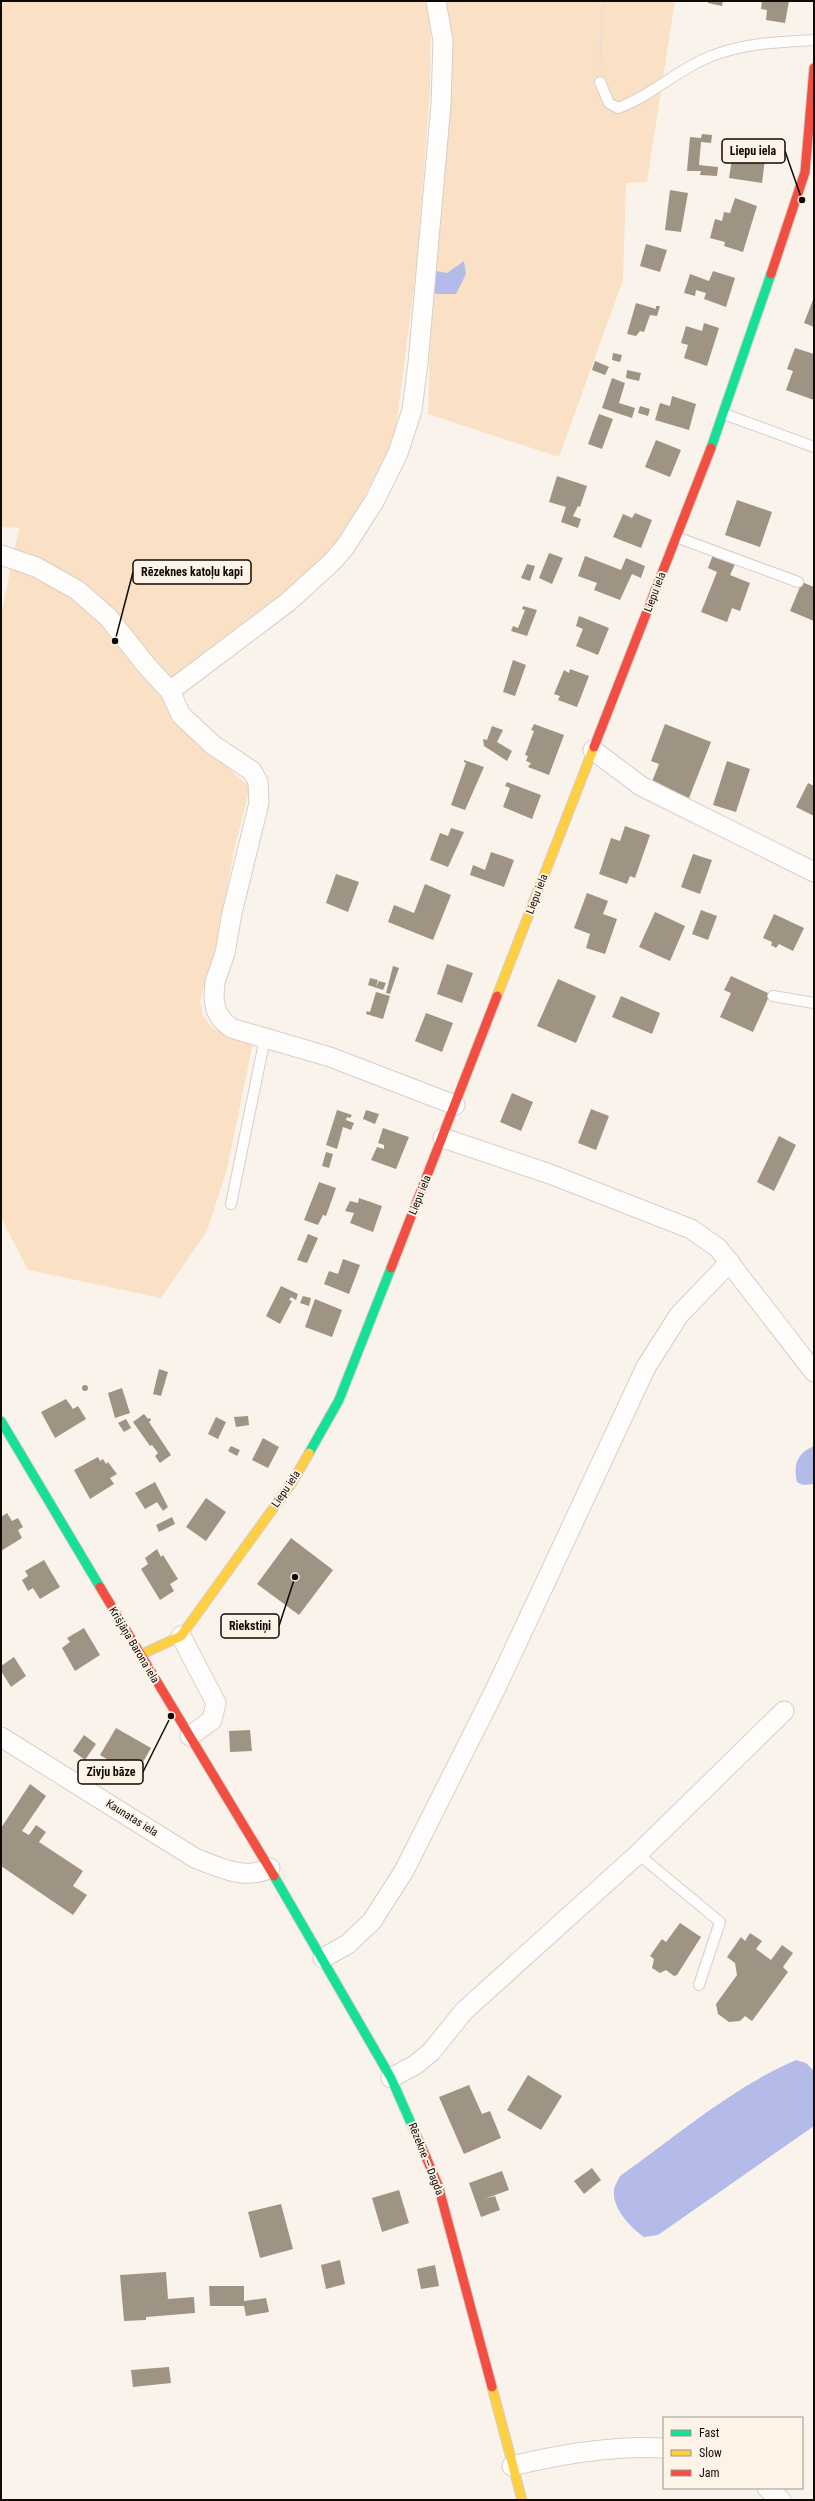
<svg xmlns="http://www.w3.org/2000/svg" width="815" height="2501" font-family="'Roboto Condensed',sans-serif">
<style>
.green{fill:#fae1c6}
.water{fill:#b5bbe8}
.building{fill:#9f9483}
.lines{fill:none;stroke-linecap:round;stroke-linejoin:round}
.lane-casing{stroke:#d5cfc9;stroke-width:12}
.street-casing{stroke:#d5cfc9;stroke-width:21}
.fast-casing{stroke:#d5cfc9;stroke-width:11}
.slow-casing{stroke:#d5cfc9;stroke-width:11}
.jam-casing{stroke:#d5cfc9;stroke-width:11}
.path{stroke:#dad9d7;stroke-width:2.5;stroke-dasharray:1 3;stroke-linecap:butt}
.lane{stroke:#fefdfc;stroke-width:10}
.street{stroke:#fefdfc;stroke-width:19}
.fast{stroke:#16e098;stroke-width:9}
.slow{stroke:#ffcf43;stroke-width:9}
.jam{stroke:#f24e42;stroke-width:9}
.labels{text-anchor:middle;dominant-baseline:central;stroke-width:4;stroke-linejoin:round;paint-order:stroke}
.street-label{font-size:11px;fill:#0f0a06;stroke:#fef3e7}
.leader{fill:none;stroke:#0f0a06;stroke-width:1.5}
.callout-dot{fill:#0f0a06;stroke:#fef3e7;stroke-width:1.5}
.callout{fill:#fef3e7;stroke:#0f0a06;stroke-width:1.5}
.callout-label{font-size:12px;text-anchor:middle;font-weight:bold;fill:#0f0a06}
</style>
<rect width="100%" height="100%" fill="#f9f3ec"/>
<path class="green" d="M1,1H431L430,89L417,263L395,436L352,521L319,569L196,667L169,712L188,733L250,787L233,855L219,935L200,1001L203,1015L212,1028L228,1036L253,1043L227,1169L207,1231L161,1298L28,1270L1,1218V615L19,528L1,527Z
M444,1H675L647,182L626,183L623,280L559,457L428,414L432,276L451,32Z"/>
<path class="water" d="M464,261L466,274L456,294H436L433,291V273L436,271L447,273Z
M814,1446V1484L803,1485L797,1482C793,1465 797,1453 814,1446Z
M796,2060L806,2063L814,2071V2126L658,2235L644,2237C631,2228 612,2208 614,2191C614,2186 618,2181 620,2176C677,2136 731,2088 796,2060Z"/>
<path class="building" d="M708,1H723L722,6L708,3Z
M762,1H789L785,23L766,20L767,10L761,9Z
M702,134L712,135L711,143L701,142L699,165L718,167L717,176L700,175L701,171H687L690,137L701,138Z
M736,144L745,145V148L766,151L762,183L729,178L732,159L729,158L730,146L736,147Z
M670,190L688,193L681,232L665,230Z
M735,198L757,206L743,252L724,246L725,242L710,238L715,219L722,221L724,212L730,213Z
M646,244L667,250L660,272L640,266Z
M713,271L735,278L726,307L704,299L706,293L696,290L695,296L684,293L690,274L709,281Z
M814,297V327L804,323Z
M636,303L656,309V306H660L657,316L650,315L644,332L640,331L636,336L627,334Z
M704,323L719,328L707,366L684,358L688,345L681,343L686,326L702,331Z
M795,348L814,354V400L786,390L793,371L787,369Z
M613,353L622,355L620,362L612,360Z
M595,361L609,367L605,375L592,370Z
M627,370L641,373L639,381L626,378Z
M612,378L625,383L619,403L635,408L632,418L602,408Z
M672,396L696,404L689,430L655,420L660,403L670,406Z
M640,406L650,409L648,416L638,413Z
M599,414L613,419L602,449L588,444Z
M656,440L681,450L670,477L645,467Z
M557,476L587,486L580,507L578,506L573,516L581,519L578,528L561,522L566,507L549,502Z
M737,500L772,512L760,547L725,535Z
M635,513L652,520L641,548L613,537L623,514L632,518Z
M549,553L563,558L552,584L539,578Z
M713,555L735,564L730,575L750,583L740,611L732,608L727,622L701,612L717,572L708,568Z
M585,556L621,570L626,558L645,566L641,578L632,574L620,600L594,590L597,583L578,576Z
M527,564L535,566L530,581L521,578Z
M802,582L814,587V621L790,611Z
M523,606L537,610L527,636L511,631L513,626L518,628L525,610L522,609Z
M579,616L609,628L598,655L576,646L583,629L576,626Z
M513,660L526,665L515,696L503,692Z
M570,669L589,676L577,707L558,700L560,696L554,694L564,670L569,673Z
M534,724L564,735L549,775L528,767L531,763L526,761L528,756L525,755L534,731L531,730Z
M665,724L711,742L689,798L651,784L659,764L651,761Z
M492,726L503,730L497,742L512,751L507,761L484,746L483,739L487,740Z
M464,760L484,767L465,810L451,805L466,763L464,762Z
M727,761L750,769L736,812L713,805Z
M507,782L541,795L532,819L503,807L510,788L505,786Z
M808,783L814,786V816L796,807Z
M625,826L650,835L635,878L630,876L627,884L599,874L611,838L620,841Z
M451,828L464,832L448,867L430,860L440,833L448,836Z
M491,852L514,860L504,887L470,875L473,865L485,870Z
M693,854L712,860L700,894L681,887Z
M336,874L359,882L348,912L326,903Z
M425,884L451,895L433,940L388,922L394,905L414,913Z
M587,893L608,901L603,914L617,919L605,954L586,948L590,934L574,928Z
M701,910L717,916L708,940L692,934Z
M655,912L685,926L670,961L639,947Z
M774,914L804,928L793,951L779,944L776,948L771,945L772,942L763,938Z
M447,964L473,973L462,1003L437,994Z
M393,966L399,968L390,994L386,993Z
M731,976L770,994L753,1032L720,1017L731,993L724,990Z
M370,978L378,980L376,987L379,981L386,983L383,990L368,985Z
M558,979L596,996L576,1043L537,1026Z
M376,992L390,996L383,1019L366,1014L367,1011L370,1012Z
M621,996L660,1013L652,1034L612,1017Z
M426,1013L453,1023L442,1052L415,1041Z
M512,1093L533,1102L521,1131L500,1122Z
M591,1109L609,1116L596,1150L578,1143Z
M337,1110L352,1115L350,1118L347,1117L346,1120L354,1123L351,1130L343,1127L337,1149L326,1145Z
M366,1110L379,1114L375,1124L363,1119Z
M383,1128L409,1137L396,1169L371,1160L377,1147L384,1149V1145L378,1143Z
M779,1136L796,1145L774,1191L757,1182Z
M326,1152L333,1154L329,1168L322,1166Z
M319,1182L336,1188L326,1216L323,1215L318,1225L304,1220Z
M359,1198L382,1206L373,1232L350,1223L354,1213L345,1211L350,1201L358,1203Z
M308,1234L318,1238L307,1263L297,1260Z
M343,1259L360,1265L349,1294L324,1284L329,1271L338,1274Z
M281,1286L298,1294L296,1300L291,1297L289,1300L292,1301L280,1324L266,1316Z
M303,1296L311,1298L309,1306L300,1303Z
M315,1299L342,1310L332,1337L305,1327Z
M159,1369L168,1372L161,1396L153,1394Z
M82 1388a3 3 0 1 1 6 0a3 3 0 1 1-6 0Z
M122,1388L130,1413L115,1418L108,1393Z
M66,1399L73,1409L78,1406L86,1419L55,1438L41,1412Z
M144,1414L148,1419L150,1418L151,1420L149,1422L171,1455L160,1463L155,1456L158,1453L152,1445L150,1446L133,1422Z
M248,1416L249,1425L236,1427L234,1417Z
M216,1417L226,1422L218,1439L208,1434Z
M126,1419L131,1428L124,1432L118,1423Z
M263,1438L279,1447L268,1468L252,1460Z
M231,1446L240,1450L237,1456L228,1451Z
M98,1457L100,1461L103,1459L106,1464L108,1462L117,1474L110,1478L114,1484L90,1499L74,1470Z
M155,1482L168,1507L163,1511L157,1502L145,1509L135,1493Z
M206,1498L226,1512L206,1541L186,1527Z
M7,1513L12,1521L18,1518L23,1527L18,1530L22,1538L1,1551V1517Z
M172,1517L175,1524L159,1532L156,1525Z
M291,1538L333,1570L299,1615L257,1584Z
M157,1549L161,1557L163,1555L178,1579L170,1584L174,1591L160,1600L141,1569L148,1564L145,1558Z
M44,1560L60,1587L40,1599L33,1588L28,1591L22,1580L28,1576L25,1571Z
M84,1628L100,1655L75,1671L62,1648L70,1642L67,1638Z
M14,1657L26,1676L11,1687L1,1671V1666Z
M116,1728L151,1748L135,1776L100,1755Z
M250,1730L252,1751L230,1752L229,1731Z
M84,1735L96,1744L85,1760L73,1751Z
M30,1784L46,1796L22,1831L29,1835L36,1825L46,1832L39,1842L83,1871L73,1886L87,1895L73,1915L1,1866V1828Z
M680,1923L701,1937L677,1975L674,1976L666,1970L660,1973L652,1968L654,1959L650,1956L662,1939L666,1942Z
M750,1933L762,1941L756,1949L771,1960L782,1945L793,1953L783,1967L788,1972L752,2021L745,2016L740,2021L729,2022L718,2014L716,2004L737,1975L735,1963L727,1957L741,1937L745,1941Z
M528,2075L562,2096L541,2130L507,2110Z
M469,2085L482,2114L490,2111L501,2138L464,2154L439,2097Z
M592,2168L601,2180L584,2194L574,2181Z
M502,2171L509,2190L484,2199L495,2196L500,2210L481,2217L469,2183Z
M399,2190L409,2223L382,2232L372,2198Z
M281,2204L293,2249L260,2258L248,2212Z
M340,2260L345,2284L326,2289L321,2265Z
M435,2265L439,2286L421,2289L417,2269Z
M166,2272L168,2299L194,2297L195,2313L146,2317V2320L124,2321L120,2275Z
M209,2286H244V2301L266,2298L269,2312L246,2316L244,2306H210Z
M169,2367L171,2383L133,2387L131,2370Z"/>
<g class="lines">
<defs>
<path id="lane" d="M600,82L609,103L618,108C651,96 677,70 709,57C743,43 778,42 814,40
M724,414L814,447
M676,537L798,582
M773,996L814,1003
M231,1204L265,1038
M638,1854L720,1922L699,1985"/>
<path id="street" d="M1,555L36,567L77,590L108,617L146,665L170,691L181,715L213,745L252,771L258,782L259,803L232,913L225,953L215,982L214,998L216,1010L222,1020L231,1028L330,1057L455,1105
M170,691L288,602L331,563L345,547L375,500L398,453L412,410L418,363L441,104L443,41L436,1
M593,750L641,786L814,872
M443,1138L550,1174L691,1229L718,1248L814,1372
M181,1636L216,1703L212,1720L190,1736
M1,1737L195,1858C218,1867 246,1881 270,1868
M323,1958L348,1944L372,1921L404,1871L496,1688L646,1367L679,1315L730,1262
M391,2078L415,2065L431,2052L464,2011L638,1854L784,1711
M512,2466C561,2454 613,2445 664,2448
M767,2488L781,2500"/>
<path id="fast" d="M711,448L771,274
M1,1421L100,1587
M309,1453L339,1400L391,1268
M274,1876L391,2078L422,2148"/>
<path id="slow" d="M497,996L594,747
M140,1655L181,1636L293,1481L309,1453
M492,2387L522,2500"/>
<path id="jam" d="M771,274L805,172L814,68
M594,747L711,448
M391,1268L497,996
M100,1587L274,1876
M422,2148L438,2185L492,2387"/>
</defs>
<use href="#lane" class="lane-casing"/>
<use href="#street" class="street-casing"/>
<use href="#fast" class="fast-casing"/>
<use href="#slow" class="slow-casing"/>
<use href="#jam" class="jam-casing"/>
<path class="path" d="M600,67L603,1"/>
<use href="#lane" class="lane"/>
<use href="#street" class="street"/>
<use href="#fast" class="fast"/>
<use href="#slow" class="slow"/>
<use href="#jam" class="jam"/>
</g>
<g class="labels">
<g class="street-label">
<text transform="translate(655 592) rotate(-69)">Liepu iela</text>
<text transform="translate(537 894) rotate(-69)">Liepu iela</text>
<text transform="translate(420 1195) rotate(-68)">Liepu iela</text>
<text transform="translate(286 1489) rotate(-56)">Liepu iela</text>
<text transform="translate(134 1645) rotate(59)">Krišjāņa Barona iela</text>
<text transform="translate(132 1818) rotate(32)">Kaunatas iela</text>
<text transform="translate(426 2159) rotate(68)">Rēzekne — Dagda</text>
</g>
</g>
<path class="leader" d="M802 200L785 151M115 641L133 572M295 1577L279 1626M171 1716L143 1772"/>
<g class="callout-dot">
<circle cx="802" cy="200" r="4"/>
<circle cx="115" cy="641" r="4"/>
<circle cx="295" cy="1577" r="4"/>
<circle cx="171" cy="1716" r="4"/>
</g>
<g class="callout">
<rect x="722" y="139" width="63" height="24" rx="4"/>
<rect x="133" y="560" width="118" height="24" rx="4"/>
<rect x="221" y="1614" width="58" height="24" rx="4"/>
<rect x="78" y="1760" width="65" height="24" rx="4"/>
</g>
<g class="callout-label">
<text x="753" y="155">Liepu iela</text>
<text x="192" y="576">Rēzeknes katoļu kapi</text>
<text x="250" y="1630">Riekstiņi</text>
<text x="111" y="1776">Zivju bāze</text>
</g>
<rect width="815" height="2501" fill="none" stroke="#0f0a06" stroke-width="4"/>
<rect x="663" y="2417" width="140" height="72" fill="#fef3e7" stroke="#9e968d"/>
<rect x="671" y="2430" width="20" height="6" fill="#16e098" stroke="#9e968d"/>
<text x="699" y="2437" font-size="12" fill="#0f0a06">Fast</text>
<rect x="671" y="2450" width="20" height="6" fill="#ffcf43" stroke="#9e968d"/>
<text x="699" y="2457" font-size="12" fill="#0f0a06">Slow</text>
<rect x="671" y="2470" width="20" height="6" fill="#f24e42" stroke="#9e968d"/>
<text x="699" y="2477" font-size="12" fill="#0f0a06">Jam</text>
</svg>
